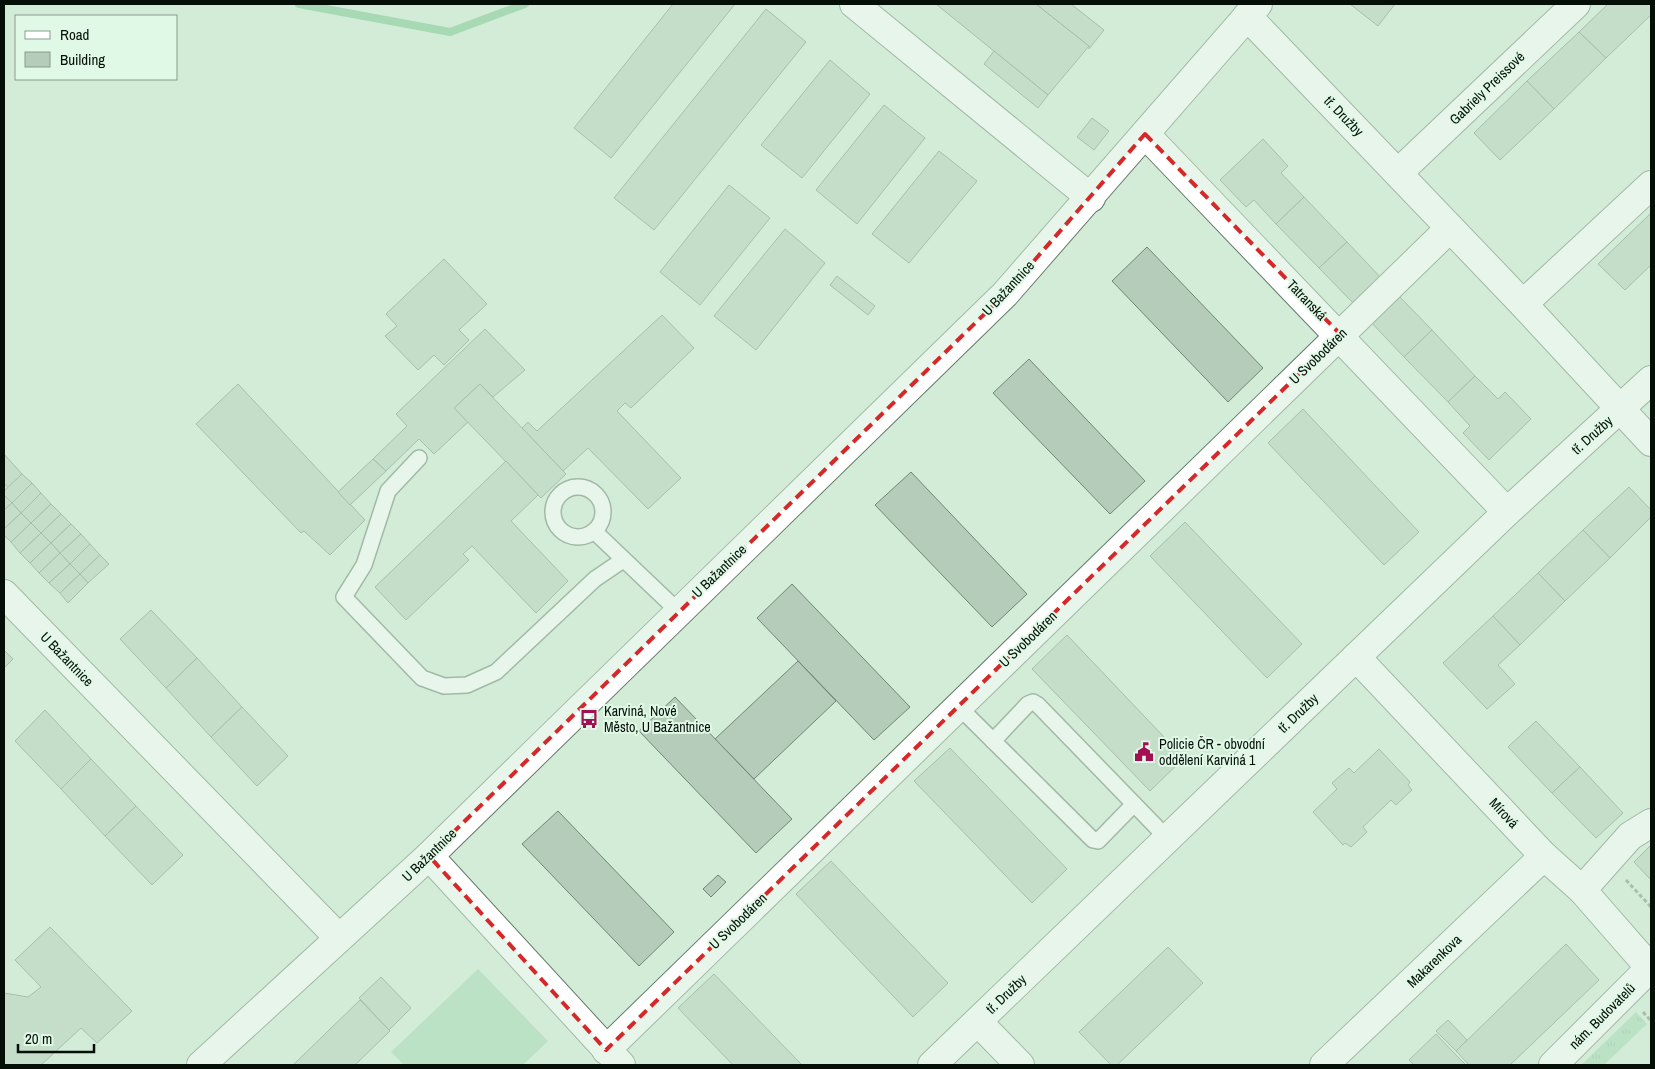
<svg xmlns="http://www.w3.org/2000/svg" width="1655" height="1069" font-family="'Archivo Narrow',sans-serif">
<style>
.grass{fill:url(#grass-tufts)}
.garden{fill:#9ed5ab}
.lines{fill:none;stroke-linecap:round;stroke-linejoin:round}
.stream{stroke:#74c289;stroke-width:8}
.building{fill:#b4ccb9;stroke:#708675}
.service-casing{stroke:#657b69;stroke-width:18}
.minor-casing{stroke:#657b69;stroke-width:30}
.tertiary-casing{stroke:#657b69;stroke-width:30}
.path{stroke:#758679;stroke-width:3;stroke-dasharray:4 2.5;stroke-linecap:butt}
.service{stroke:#fff;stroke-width:15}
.minor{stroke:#fff;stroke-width:28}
.tertiary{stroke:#fff;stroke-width:28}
.marked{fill:none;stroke:#d62828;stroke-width:4;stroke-dasharray:10 6;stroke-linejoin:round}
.labels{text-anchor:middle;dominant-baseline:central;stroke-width:4;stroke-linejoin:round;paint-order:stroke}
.street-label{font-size:14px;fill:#060e08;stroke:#e0f9e6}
.poi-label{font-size:14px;fill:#060e08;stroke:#e0f9e6;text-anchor:start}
</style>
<defs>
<pattern id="grass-tufts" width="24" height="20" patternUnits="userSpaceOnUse" patternTransform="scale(1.25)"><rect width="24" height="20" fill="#9ed5ab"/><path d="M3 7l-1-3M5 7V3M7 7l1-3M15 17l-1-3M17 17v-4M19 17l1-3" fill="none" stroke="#87b692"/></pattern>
</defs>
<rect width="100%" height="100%" fill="#d3ecd8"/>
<!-- grass -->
<polygon class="grass" points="1636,1012 1647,1024 1604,1065 1581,1065"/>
<!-- garden -->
<polygon class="garden" points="478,969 548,1041 523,1065 404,1065 391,1052"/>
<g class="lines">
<!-- stream -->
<polyline class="stream" points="299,4 450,32 525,4"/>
</g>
<!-- building -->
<g class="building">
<polygon points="673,4 735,4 611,158 574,128"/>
<polygon points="936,4 1036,4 1089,46 1048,95"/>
<polygon points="1036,4 1071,4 1104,30 1089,49 1089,46"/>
<polygon points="1350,4 1395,4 1378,26"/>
<polygon points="1608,4 1651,4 1651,15 1606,58 1579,32"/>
<polygon points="766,9 806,42 654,230 614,198"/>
<polygon points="1579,32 1606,58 1554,109 1527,81"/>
<polygon points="994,51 1048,95 1038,108 984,64"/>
<polygon points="830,60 870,94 802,178 761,145"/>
<polygon points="1527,81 1554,109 1500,160 1474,133"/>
<polygon points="884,105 925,138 857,224 816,190"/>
<polygon points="1092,118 1109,131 1094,150 1077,137"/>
<polygon points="1263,139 1288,166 1281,173 1304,197 1276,224 1254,200 1246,207 1220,180"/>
<polygon points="939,151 977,181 909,263 872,234"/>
<polygon points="729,185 770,218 700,305 660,272"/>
<polygon points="1304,197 1347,242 1319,268 1276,224"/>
<polygon points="1651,213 1651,265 1625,290 1598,264"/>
<polygon points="785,229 825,263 756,350 714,316"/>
<polygon points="1347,242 1383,280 1356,306 1319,268"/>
<polygon points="1147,247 1263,368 1228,402 1112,281"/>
<polygon points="444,259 487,304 459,330 469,340 444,365 434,355 418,370 385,336 397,326 386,314"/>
<polygon points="837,276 875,306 868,315 830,285"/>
<polygon points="1395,292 1432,330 1404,357 1368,319"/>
<polygon points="662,315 694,348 631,408 625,403 617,411 681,478 648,509 588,448 563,471 522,428 528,422 537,431"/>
<polygon points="485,329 525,370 493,397 480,384 454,408 468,422 434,454 419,439 386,471 373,459 407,426 396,414"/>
<polygon points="1432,330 1475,376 1448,402 1404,357"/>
<polygon points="1029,359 1145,481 1110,514 993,393"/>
<polygon points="1475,376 1498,399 1505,392 1531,419 1489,460 1463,433 1470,426 1448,402"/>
<polygon points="238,384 365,520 330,555 304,531 301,533 196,424"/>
<polygon points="480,384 566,474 541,498 454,408"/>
<polygon points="1303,409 1419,532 1384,565 1268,443"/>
<polygon points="4,454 22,474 8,488 4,483"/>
<polygon points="373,459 386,471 350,505 338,492"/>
<polygon points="506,461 538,495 511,521 568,581 536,613 472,546 463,554 469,560 406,620 375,587"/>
<polygon points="911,472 1027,594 992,627 875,505"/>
<polygon points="22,474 32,483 12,503 4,495 4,491"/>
<polygon points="32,483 41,493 21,513 12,503"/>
<polygon points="1629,487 1651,510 1651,517 1610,558 1583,530"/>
<polygon points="41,493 51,504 31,523 21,513"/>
<polygon points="4,495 12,503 4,510"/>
<polygon points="12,503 21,513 4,529 4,510"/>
<polygon points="51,504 61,514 41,533 31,523"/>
<polygon points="21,513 31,523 11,542 4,535 4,529"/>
<polygon points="61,514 71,524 51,543 41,533"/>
<polygon points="1185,522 1302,644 1267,678 1150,556"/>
<polygon points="31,523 41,533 20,553 11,542"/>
<polygon points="71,524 81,534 60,553 51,543"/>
<polygon points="1583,530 1610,558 1565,601 1538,573"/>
<polygon points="41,533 51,543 30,563 20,553"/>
<polygon points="81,534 90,544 70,564 60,553"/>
<polygon points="51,543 60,553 39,573 30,563"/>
<polygon points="90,544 100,555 80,574 70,564"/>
<polygon points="60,553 70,564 49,583 39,573"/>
<polygon points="100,555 109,564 88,583 80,574"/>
<polygon points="70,564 80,574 60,593 49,583"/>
<polygon points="1538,573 1565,601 1520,645 1493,616"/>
<polygon points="80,574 88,583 68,603 60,593"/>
<polygon points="792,584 910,707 874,740 757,618"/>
<polygon points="151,610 197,658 166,688 120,639"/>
<polygon points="1493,616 1520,645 1498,665 1515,684 1487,709 1443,663"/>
<polygon points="1067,635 1184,758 1150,791 1032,669"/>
<polygon points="4,650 13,659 4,668"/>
<polygon points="197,658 242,707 211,737 166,688"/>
<polygon points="798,661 836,701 754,779 715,739"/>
<polygon points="675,697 792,819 756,853 639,731"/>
<polygon points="242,707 288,756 257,786 211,737"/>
<polygon points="45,710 91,759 61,789 15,741"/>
<polygon points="1536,721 1580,767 1552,793 1508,747"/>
<polygon points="950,748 1067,869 1032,903 914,781"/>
<polygon points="1379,749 1410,782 1408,785 1412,790 1396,805 1391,800 1363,827 1367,832 1351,847 1345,843 1343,845 1313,812 1337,789 1332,783 1349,768 1354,773"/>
<polygon points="91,759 136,806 105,836 61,789"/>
<polygon points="1580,767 1623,813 1596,838 1552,793"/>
<polygon points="136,806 183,855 152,885 105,836"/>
<polygon points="558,811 674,932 639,966 522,844"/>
<polygon points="1651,845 1651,880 1634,862"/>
<polygon points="831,861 948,983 913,1017 796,894"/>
<polygon points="718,875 726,882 711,897 703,889"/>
<polygon points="50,927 132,1011 97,1043 81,1028 41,1065 4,1065 4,993 28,997 41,987 15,960"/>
<polygon points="1566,944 1599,980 1510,1065 1469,1065 1456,1051"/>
<polygon points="1168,947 1203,983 1117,1065 1111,1065 1079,1032"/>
<polygon points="714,974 802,1065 733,1065 678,1008"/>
<polygon points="381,977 411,1008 389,1030 359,998"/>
<polygon points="360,1000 390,1031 355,1065 293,1065"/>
<polygon points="1448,1020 1467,1040 1456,1051 1436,1031"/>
<polygon points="1436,1034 1455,1054 1466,1065 1414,1065 1409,1060"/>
</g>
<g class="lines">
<!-- service casing -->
<g class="service-casing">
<g id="service">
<polyline points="419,458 388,491 364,565 344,597 422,678 444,686 467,685 496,672 595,579 623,560"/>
<circle cx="578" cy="512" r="25"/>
<polyline points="594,531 678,611"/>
<polyline points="958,706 1093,840 1098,841 1134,804"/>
<polyline points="993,741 1028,704 1033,702 1038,705 1168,839"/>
</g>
</g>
<!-- minor casing -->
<g class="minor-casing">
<g id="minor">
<polyline points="854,4 1091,198"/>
<polyline points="1247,16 1523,304 1651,442"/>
<polyline points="1145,134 1507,512"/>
<polyline points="1398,173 1576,4"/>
<polyline points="1523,304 1651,185"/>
<polyline points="4,594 339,938"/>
<polyline points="1356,657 1544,856 1582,890 1651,969"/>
<polyline points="429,856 621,1065"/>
<polyline points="1582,890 1630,836 1651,823"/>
<polyline points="978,1022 1020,1065"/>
<polyline points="606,1050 1450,228"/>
<polyline points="932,1065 1507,512 1651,380"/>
<polyline points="1324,1065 1544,856"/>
<polyline points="1553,1065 1651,967"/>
</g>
</g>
<!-- tertiary casing -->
<g class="tertiary-casing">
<polyline id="tertiary" points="201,1065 429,856 1005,294 1258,4"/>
</g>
<!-- path -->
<g class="path">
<polyline points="1626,880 1651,907"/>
<polyline points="1643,1012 1651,1021"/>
</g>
<!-- service -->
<use href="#service" class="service"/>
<!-- minor -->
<use href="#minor" class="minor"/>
<!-- tertiary -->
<use href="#tertiary" class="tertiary"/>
</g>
<!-- marked area -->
<path d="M0 0H1655V1069H0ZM 1145,134 L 1340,334 L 606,1050 L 429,856 L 1005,294 Z" fill="#d3ecd8" fill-opacity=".55" fill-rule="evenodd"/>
<path class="marked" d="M 1145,134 L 1340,334 L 606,1050 L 429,856 L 1005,294 Z"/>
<!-- icons -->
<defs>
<g id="bus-bare" transform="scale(1.5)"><path d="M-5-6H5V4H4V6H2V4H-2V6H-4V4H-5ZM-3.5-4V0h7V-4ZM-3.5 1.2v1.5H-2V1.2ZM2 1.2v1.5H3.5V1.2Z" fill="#a20f52" stroke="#e0f9e6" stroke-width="2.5" paint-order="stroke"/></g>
<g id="civic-bare" transform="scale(1.5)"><path d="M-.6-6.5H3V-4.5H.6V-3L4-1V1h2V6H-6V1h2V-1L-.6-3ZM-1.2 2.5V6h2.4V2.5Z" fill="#a20f52" stroke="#e0f9e6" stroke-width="2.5" paint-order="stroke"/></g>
</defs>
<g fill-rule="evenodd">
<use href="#bus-bare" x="589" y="719"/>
<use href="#civic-bare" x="1144" y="752"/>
</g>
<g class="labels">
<!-- street labels -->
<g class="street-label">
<text transform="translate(1487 88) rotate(-44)">Gabriely Preissové</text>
<text transform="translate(1344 116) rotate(46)">tř. Družby</text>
<text transform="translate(1008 288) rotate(-47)">U Bažantnice</text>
<text transform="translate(1307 300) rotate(46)">Tatranská</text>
<text transform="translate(1318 356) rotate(-44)">U Svobodáren</text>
<text transform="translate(1592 435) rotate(-42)">tř. Družby</text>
<text transform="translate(719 571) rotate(-44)">U Bažantnice</text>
<text transform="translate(1028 639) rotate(-44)">U Svobodáren</text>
<text transform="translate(67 659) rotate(46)">U Bažantnice</text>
<text transform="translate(1298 713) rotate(-44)">tř. Družby</text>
<text transform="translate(1504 813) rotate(47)">Mírová</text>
<text transform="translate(429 855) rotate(-44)">U Bažantnice</text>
<text transform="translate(738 921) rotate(-44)">U Svobodáren</text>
<text transform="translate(1434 961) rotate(-44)">Makarenkova</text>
<text transform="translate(1006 994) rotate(-44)">tř. Družby</text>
<text transform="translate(1602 1016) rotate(-45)">nám. Budovatelů</text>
</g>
<!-- poi labels -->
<g class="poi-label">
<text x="604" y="711">Karviná, Nové<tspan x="604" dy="16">Město, U Bažantnice</tspan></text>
<text x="1159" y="744">Policie ČR - obvodní<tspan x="1159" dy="16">oddělení Karviná 1</tspan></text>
</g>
</g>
<!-- border -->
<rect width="1655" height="1069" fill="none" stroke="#060e08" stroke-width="10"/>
<!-- legend -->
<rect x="15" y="15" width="162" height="65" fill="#e0f9e6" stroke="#899b8d"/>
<rect x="25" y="31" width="25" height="8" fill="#ffffff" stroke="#899b8d"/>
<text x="60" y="40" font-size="15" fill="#060e08">Road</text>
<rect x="25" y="52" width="25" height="15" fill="#b4ccb9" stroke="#899b8d"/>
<text x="60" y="65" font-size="15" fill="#060e08">Building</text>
<!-- scale -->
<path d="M18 1044v8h76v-8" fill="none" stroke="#060e08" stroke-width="2.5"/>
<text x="25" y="1044" font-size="15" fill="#060e08" stroke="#e0f9e6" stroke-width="4" paint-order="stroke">20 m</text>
</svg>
